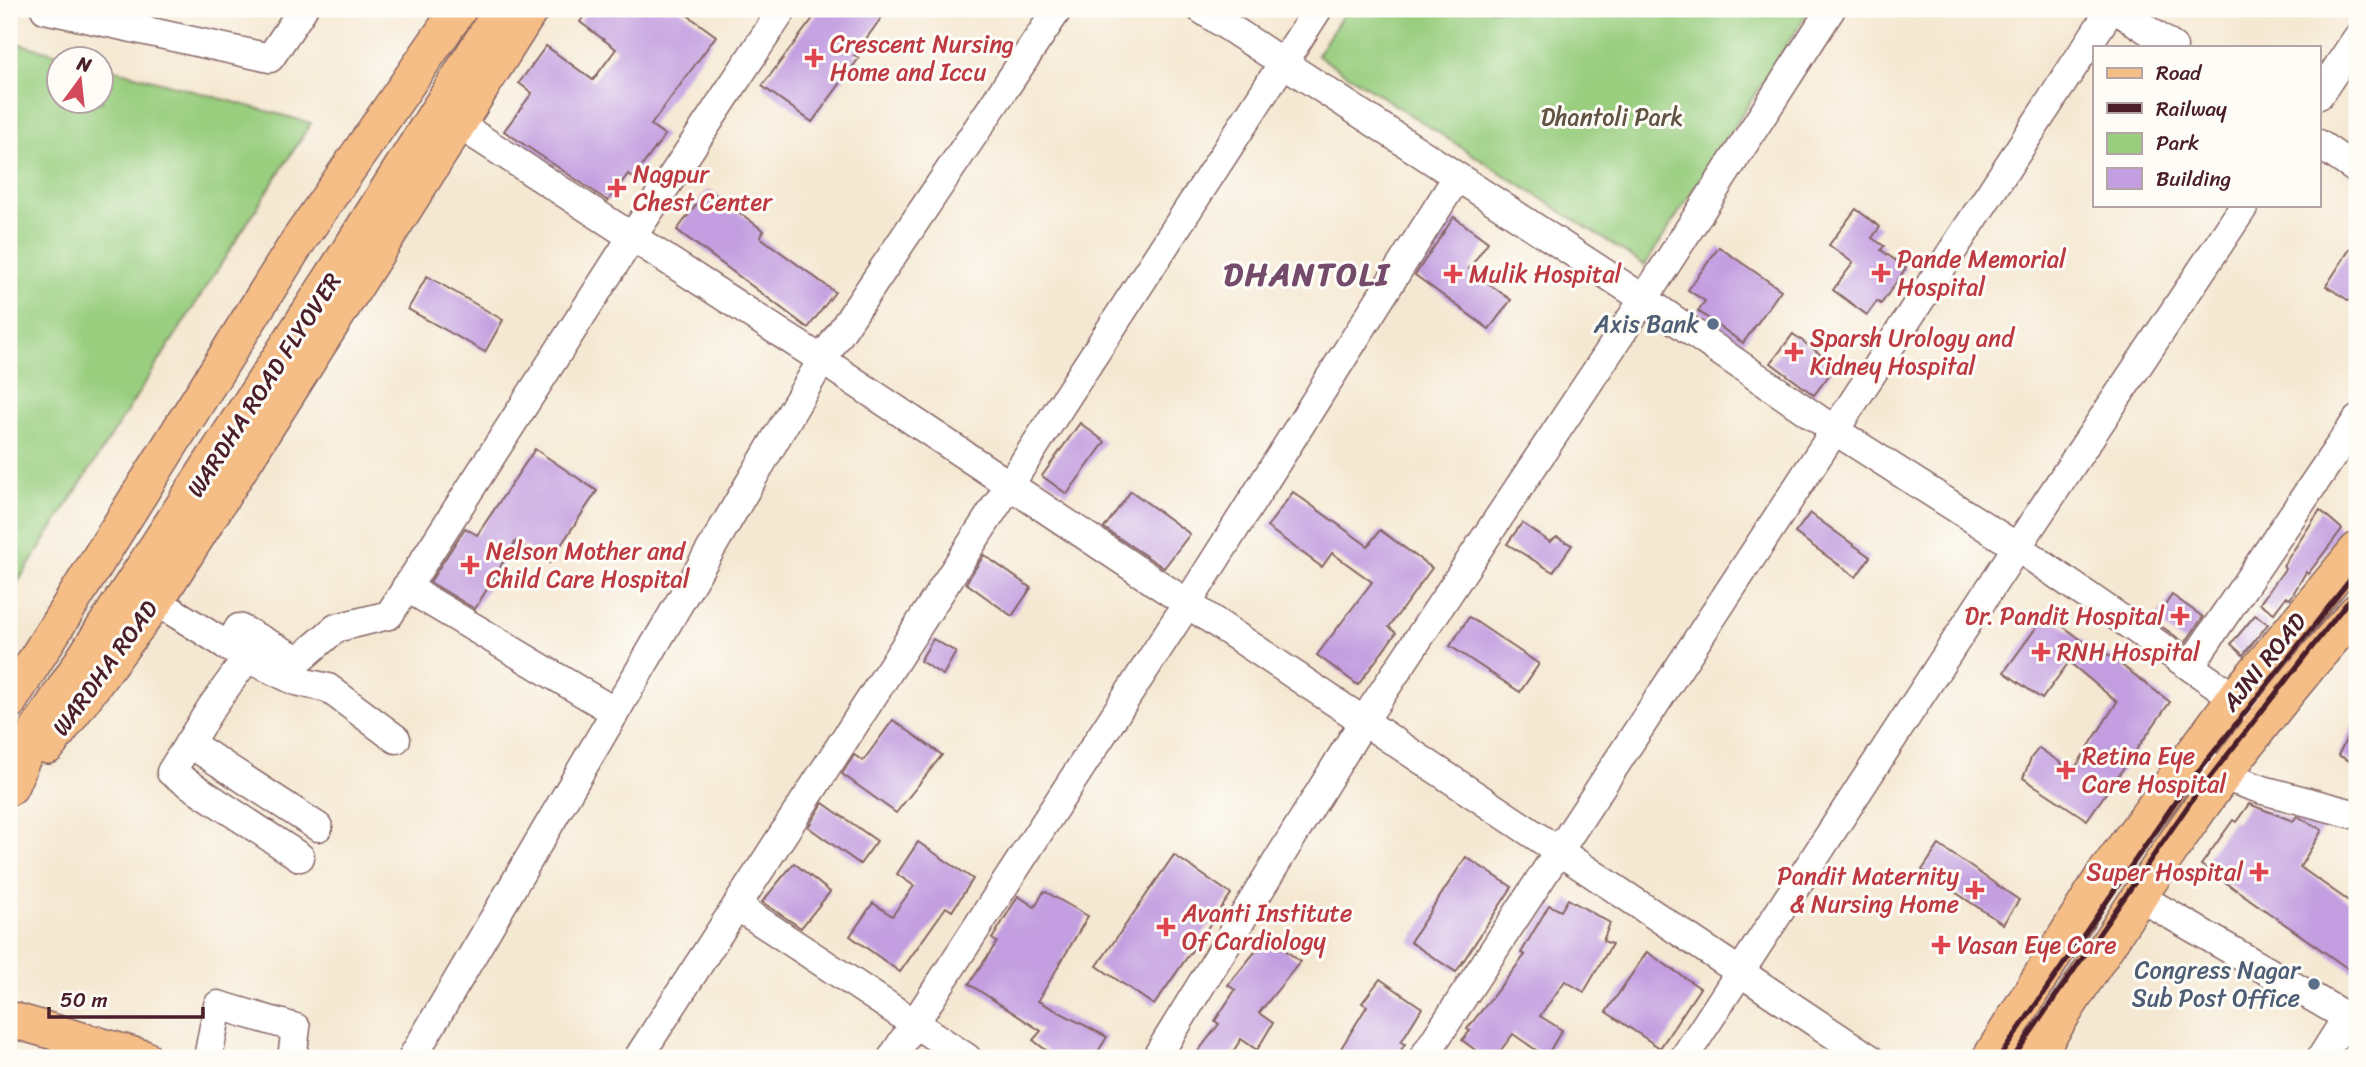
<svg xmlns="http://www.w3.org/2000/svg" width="2366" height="1067" font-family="Sriracha,sans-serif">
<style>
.green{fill:#99ce7f;stroke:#727655;stroke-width:2}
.building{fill:#c39ee0}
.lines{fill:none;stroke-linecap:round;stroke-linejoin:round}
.minor-casing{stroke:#866565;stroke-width:31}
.major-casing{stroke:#866565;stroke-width:38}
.highway-casing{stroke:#866565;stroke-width:41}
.minor{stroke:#fff;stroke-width:28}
.major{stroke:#f6be87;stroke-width:35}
.highway{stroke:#f6be87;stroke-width:38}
.rail{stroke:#4a1f2b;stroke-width:5}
.health-dot{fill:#e0444e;stroke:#fdfcf7;stroke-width:2.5}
.service-dot{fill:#5c6f8a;stroke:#fdfcf7;stroke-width:2.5}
.labels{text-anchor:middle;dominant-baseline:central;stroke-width:6;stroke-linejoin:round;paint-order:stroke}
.health-label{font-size:24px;fill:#be3a42;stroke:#fdfcf7;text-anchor:start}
.park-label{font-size:24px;fill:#625444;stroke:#fdfcf7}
.service-label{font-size:24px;fill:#4e5e75;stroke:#fdfcf7;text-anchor:end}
.street-label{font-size:24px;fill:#4a1f2b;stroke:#fdfcf7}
.district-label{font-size:32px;font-weight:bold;letter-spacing:2px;fill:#744b6a;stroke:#fdfcf7}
</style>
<rect width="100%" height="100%" fill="#fdfcf7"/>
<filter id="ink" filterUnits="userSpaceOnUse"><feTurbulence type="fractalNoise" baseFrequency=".0143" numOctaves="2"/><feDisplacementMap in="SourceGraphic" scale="14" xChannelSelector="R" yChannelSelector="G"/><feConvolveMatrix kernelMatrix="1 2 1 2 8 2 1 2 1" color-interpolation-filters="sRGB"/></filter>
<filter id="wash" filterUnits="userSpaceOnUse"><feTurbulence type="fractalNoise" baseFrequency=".00686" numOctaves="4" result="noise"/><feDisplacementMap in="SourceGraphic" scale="28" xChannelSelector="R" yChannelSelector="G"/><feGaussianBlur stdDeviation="1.57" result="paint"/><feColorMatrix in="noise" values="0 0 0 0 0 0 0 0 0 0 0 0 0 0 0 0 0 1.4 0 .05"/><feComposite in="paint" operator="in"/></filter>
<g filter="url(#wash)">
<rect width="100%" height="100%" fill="#f5e8d2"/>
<!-- green -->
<g class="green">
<polygon points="1347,9 1810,9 1645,265 1317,55"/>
<polygon points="9,41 76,59 60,60 60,102 102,102 102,66 311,123 9,596"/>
</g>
<g id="blocks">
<!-- building -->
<g class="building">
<polygon points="589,9 679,9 716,36 651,125 665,135 633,178 628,174 608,201 504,131 532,93 519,83 546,46 593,80 616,49 580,22"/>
<polygon points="820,9 888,9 854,55 859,58 812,122 762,86"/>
<polygon points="708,189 764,231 760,237 835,292 808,328 677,230"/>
<polygon points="1856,209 1880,227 1872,238 1884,246 1881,250 1906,268 1881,304 1877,301 1867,315 1833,290 1853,263 1829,245"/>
<polygon points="1454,217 1488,242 1469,269 1511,300 1489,329 1415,275"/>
<polygon points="2357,238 2357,306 2326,286"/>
<polygon points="1719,247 1781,290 1743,343 1698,311 1705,301 1688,290"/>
<polygon points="427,276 503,320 485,352 408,309"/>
<polygon points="1793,334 1836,366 1814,395 1771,363"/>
<polygon points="1080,423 1105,442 1067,494 1042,476"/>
<polygon points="535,449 597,491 549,563 516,541 475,609 430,582 465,528 477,535"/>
<polygon points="1131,491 1190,534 1164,568 1104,528"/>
<polygon points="1293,492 1368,546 1380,530 1432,568 1389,627 1396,633 1358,685 1317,655 1372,582 1332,553 1322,567 1267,527"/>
<polygon points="2320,510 2342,529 2308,574 2306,572 2290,599 2286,597 2274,613 2260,603 2285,569 2283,566"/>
<polygon points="1810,513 1870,557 1856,577 1795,533"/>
<polygon points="1522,523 1550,542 1557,537 1572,545 1553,572 1507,544"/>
<polygon points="984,555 1031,588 1012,616 966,583"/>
<polygon points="2172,595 2203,617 2185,643 2154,621"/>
<polygon points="2046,614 2105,657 2107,654 2170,702 2087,820 2023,778 2031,758 2039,748 2073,771 2117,702 2069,662 2042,699 2004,672"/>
<polygon points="2255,615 2268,624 2243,655 2231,644"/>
<polygon points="1469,617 1539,664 1520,692 1450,646"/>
<polygon points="933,639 956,652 943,675 920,661"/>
<polygon points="2357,719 2357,765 2338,755"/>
<polygon points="893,720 942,755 896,813 842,774 854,755 863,761"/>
<polygon points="823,803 877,841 860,864 808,827"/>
<polygon points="2249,804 2293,821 2297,816 2322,830 2300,867 2357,907 2357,975 2201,865 2233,820 2236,822"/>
<polygon points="918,842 973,879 952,911 946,907 900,972 850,936 873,903 892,916 914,886 897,874"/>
<polygon points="1939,845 2019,900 2003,924 1922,870"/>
<polygon points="1174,855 1231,894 1154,1005 1097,966"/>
<polygon points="1466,857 1512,887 1456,972 1410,942"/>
<polygon points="794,863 830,892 801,928 762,902"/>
<polygon points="1044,891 1088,916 1038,1001 1107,1037 1094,1058 1056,1058 1033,1040 1041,1031 969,984 997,942 992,939 1018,896 1035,907"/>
<polygon points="1568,899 1610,923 1603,941 1612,944 1584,992 1565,981 1540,1016 1562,1030 1546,1057 1513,1034 1495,1058 1486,1058 1462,1040 1470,1031 1467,1029 1525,955 1521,953 1549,905 1561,911"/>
<polygon points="1268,936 1300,962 1259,1013 1273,1023 1257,1050 1241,1039 1229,1058 1193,1058 1219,1024 1215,1021 1235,990 1228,985"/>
<polygon points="1647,952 1700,988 1660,1048 1606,1012"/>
<polygon points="1380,979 1422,1008 1401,1042 1405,1044 1396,1058 1335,1058 1367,1006 1362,1003"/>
</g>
</g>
</g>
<g filter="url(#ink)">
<use href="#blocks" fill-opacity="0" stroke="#866565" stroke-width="2"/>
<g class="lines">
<!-- minor casing -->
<g class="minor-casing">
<g id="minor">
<polyline points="45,9 270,58 303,9"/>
<polyline points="1201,9 1644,299 1834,430 2017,547 2267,720"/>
<polyline points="2116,9 2173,47"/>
<polyline points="2319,95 2357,38"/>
<polyline points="458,124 822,360 1869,1058"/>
<polyline points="2319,144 2357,170"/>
<polyline points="406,587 615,712"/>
<polyline points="156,601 247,658 296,681 328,688 396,739"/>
<polyline points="228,647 239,628 299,660 336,628 389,615 632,237 783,9"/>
<polyline points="247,658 211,708 171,772 300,857"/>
<polyline points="2190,666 2357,420"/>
<polyline points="189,743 318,827"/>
<polyline points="2193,753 2223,776 2263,790 2357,815"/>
<polyline points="2138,896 2357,1023"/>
<polyline points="737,906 967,1058"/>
<polyline points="208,1058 218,1005 296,1028 292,1058"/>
<polyline points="412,1058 822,360 1058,9"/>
<polyline points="638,1058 1318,9"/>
<polyline points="892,1058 1187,604 1457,177"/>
<polyline points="1156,1058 1363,722 1644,299 1831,9"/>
<polyline points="1423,1058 2111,9"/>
<polyline points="1684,1058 2017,547 2245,205"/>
<polyline points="2321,1058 2347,1017"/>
</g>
</g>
<!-- major casing -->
<g class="major-casing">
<g id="major">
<polyline points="9,702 297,243 459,9"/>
<polyline points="48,746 156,601 531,9"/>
<polyline points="9,1019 144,1058"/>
<polyline points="1990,1058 2103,876 2235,697 2357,550"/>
<path d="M 2035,1058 C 2133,903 2233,747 2357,611"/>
</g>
</g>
<!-- highway casing -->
<g class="highway-casing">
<polyline id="highway" points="9,786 21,758 354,246 504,9"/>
</g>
<!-- minor -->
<use href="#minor" class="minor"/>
<!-- major -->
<use href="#major" class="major"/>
<!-- highway -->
<use href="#highway" class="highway"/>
<!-- rail -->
<g class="rail">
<polyline points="1999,1058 2182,792 2357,571"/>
<polyline points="2013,1058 2192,800 2357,590"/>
</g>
</g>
</g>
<!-- markers -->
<g class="health-dot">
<path d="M810.5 47.5h7v7h7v7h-7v7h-7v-7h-7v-7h7z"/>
<path d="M613.5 177.5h7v7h7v7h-7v7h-7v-7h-7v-7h7z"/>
<path d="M1877.5 262.5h7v7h7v7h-7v7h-7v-7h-7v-7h7z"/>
<path d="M1449.5 263.5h7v7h7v7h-7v7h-7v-7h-7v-7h7z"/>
<path d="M1790.5 341.5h7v7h7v7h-7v7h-7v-7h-7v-7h7z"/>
<path d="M466.5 554.5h7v7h7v7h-7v7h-7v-7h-7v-7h7z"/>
<path d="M2176.5 605.5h7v7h7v7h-7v7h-7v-7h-7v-7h7z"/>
<path d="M2037.5 641.5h7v7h7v7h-7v7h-7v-7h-7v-7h7z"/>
<path d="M2062.5 759.5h7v7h7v7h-7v7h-7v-7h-7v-7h7z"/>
<path d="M2255.5 861.5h7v7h7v7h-7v7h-7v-7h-7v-7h7z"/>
<path d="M1971.5 879.5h7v7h7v7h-7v7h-7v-7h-7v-7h7z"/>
<path d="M1162.5 916.5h7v7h7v7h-7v7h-7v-7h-7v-7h7z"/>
<path d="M1937.5 934.5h7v7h7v7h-7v7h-7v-7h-7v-7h7z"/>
</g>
<g class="service-dot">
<circle cx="1713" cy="324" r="7"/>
<circle cx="2314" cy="984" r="7"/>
</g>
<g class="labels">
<!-- health labels -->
<g class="health-label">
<text x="830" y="44">Crescent Nursing<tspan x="830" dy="28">Home and Iccu</tspan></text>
<text x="633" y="174">Nagpur<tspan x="633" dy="28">Chest Center</tspan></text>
<text x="1897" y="259">Pande Memorial<tspan x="1897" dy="28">Hospital</tspan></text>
<text x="1469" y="274">Mulik Hospital</text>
<text x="1810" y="338">Sparsh Urology and<tspan x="1810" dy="28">Kidney Hospital</tspan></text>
<text x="486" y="551">Nelson Mother and<tspan x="486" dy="28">Child Care Hospital</tspan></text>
<text x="2164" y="616" text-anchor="end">Dr. Pandit Hospital</text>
<text x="2057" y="652">RNH Hospital</text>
<text x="2082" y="756">Retina Eye<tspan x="2082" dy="28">Care Hospital</tspan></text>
<text x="2243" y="872" text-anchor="end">Super Hospital</text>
<text x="1959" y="876" text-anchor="end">Pandit Maternity<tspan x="1959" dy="28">&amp; Nursing Home</tspan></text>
<text x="1182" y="913">Avanti Institute<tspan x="1182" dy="28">Of Cardiology</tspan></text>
<text x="1957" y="945">Vasan Eye Care</text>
</g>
<!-- park labels -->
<g class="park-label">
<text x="1612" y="117">Dhantoli Park</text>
</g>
<!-- service labels -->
<g class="service-label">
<text x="1699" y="324">Axis Bank</text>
<text x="2300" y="970">Congress Nagar<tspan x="2300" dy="28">Sub Post Office</tspan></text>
</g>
<!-- street labels -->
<g class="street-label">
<text transform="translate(264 385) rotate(-57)">WARDHA ROAD FLYOVER</text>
<text transform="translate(2264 662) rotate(-51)">AJNI ROAD</text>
<text transform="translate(105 668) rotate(-54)">WARDHA ROAD</text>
</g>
<!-- district labels -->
<g class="district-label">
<text x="1307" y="274">DHANTOLI</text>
</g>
</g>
<!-- margin -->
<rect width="2366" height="1067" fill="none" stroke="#fdfcf7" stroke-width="35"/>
<!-- legend -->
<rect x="2093" y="46" width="228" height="161" fill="#fdfcf7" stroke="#b5a4a5" stroke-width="2"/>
<rect x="2107" y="68" width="35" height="10" fill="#f6be87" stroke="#b5a4a5" stroke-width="2"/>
<text x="2156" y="80" font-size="21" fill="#4a1f2b">Road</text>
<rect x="2107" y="103" width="35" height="10" fill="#4a1f2b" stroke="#b5a4a5" stroke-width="2"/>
<text x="2156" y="116" font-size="21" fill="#4a1f2b">Railway</text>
<rect x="2107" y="133" width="35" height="21" fill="#99ce7f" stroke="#b5a4a5" stroke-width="2"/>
<text x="2156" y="150" font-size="21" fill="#4a1f2b">Park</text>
<rect x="2107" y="168" width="35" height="21" fill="#c39ee0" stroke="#b5a4a5" stroke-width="2"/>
<text x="2156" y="186" font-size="21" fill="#4a1f2b">Building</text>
<!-- north arrow -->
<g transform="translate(80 80) rotate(15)"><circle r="33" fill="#fdfcf7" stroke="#b5a4a5" stroke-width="2"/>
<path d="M0-5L12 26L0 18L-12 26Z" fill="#d1495b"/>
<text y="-10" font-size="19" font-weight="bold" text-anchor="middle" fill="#4a1f2b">N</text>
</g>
<!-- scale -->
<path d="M49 1007v10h154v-10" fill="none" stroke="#4a1f2b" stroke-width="3.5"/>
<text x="60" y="1007" font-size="21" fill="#4a1f2b" stroke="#fdfcf7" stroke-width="5" paint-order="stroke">50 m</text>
</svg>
